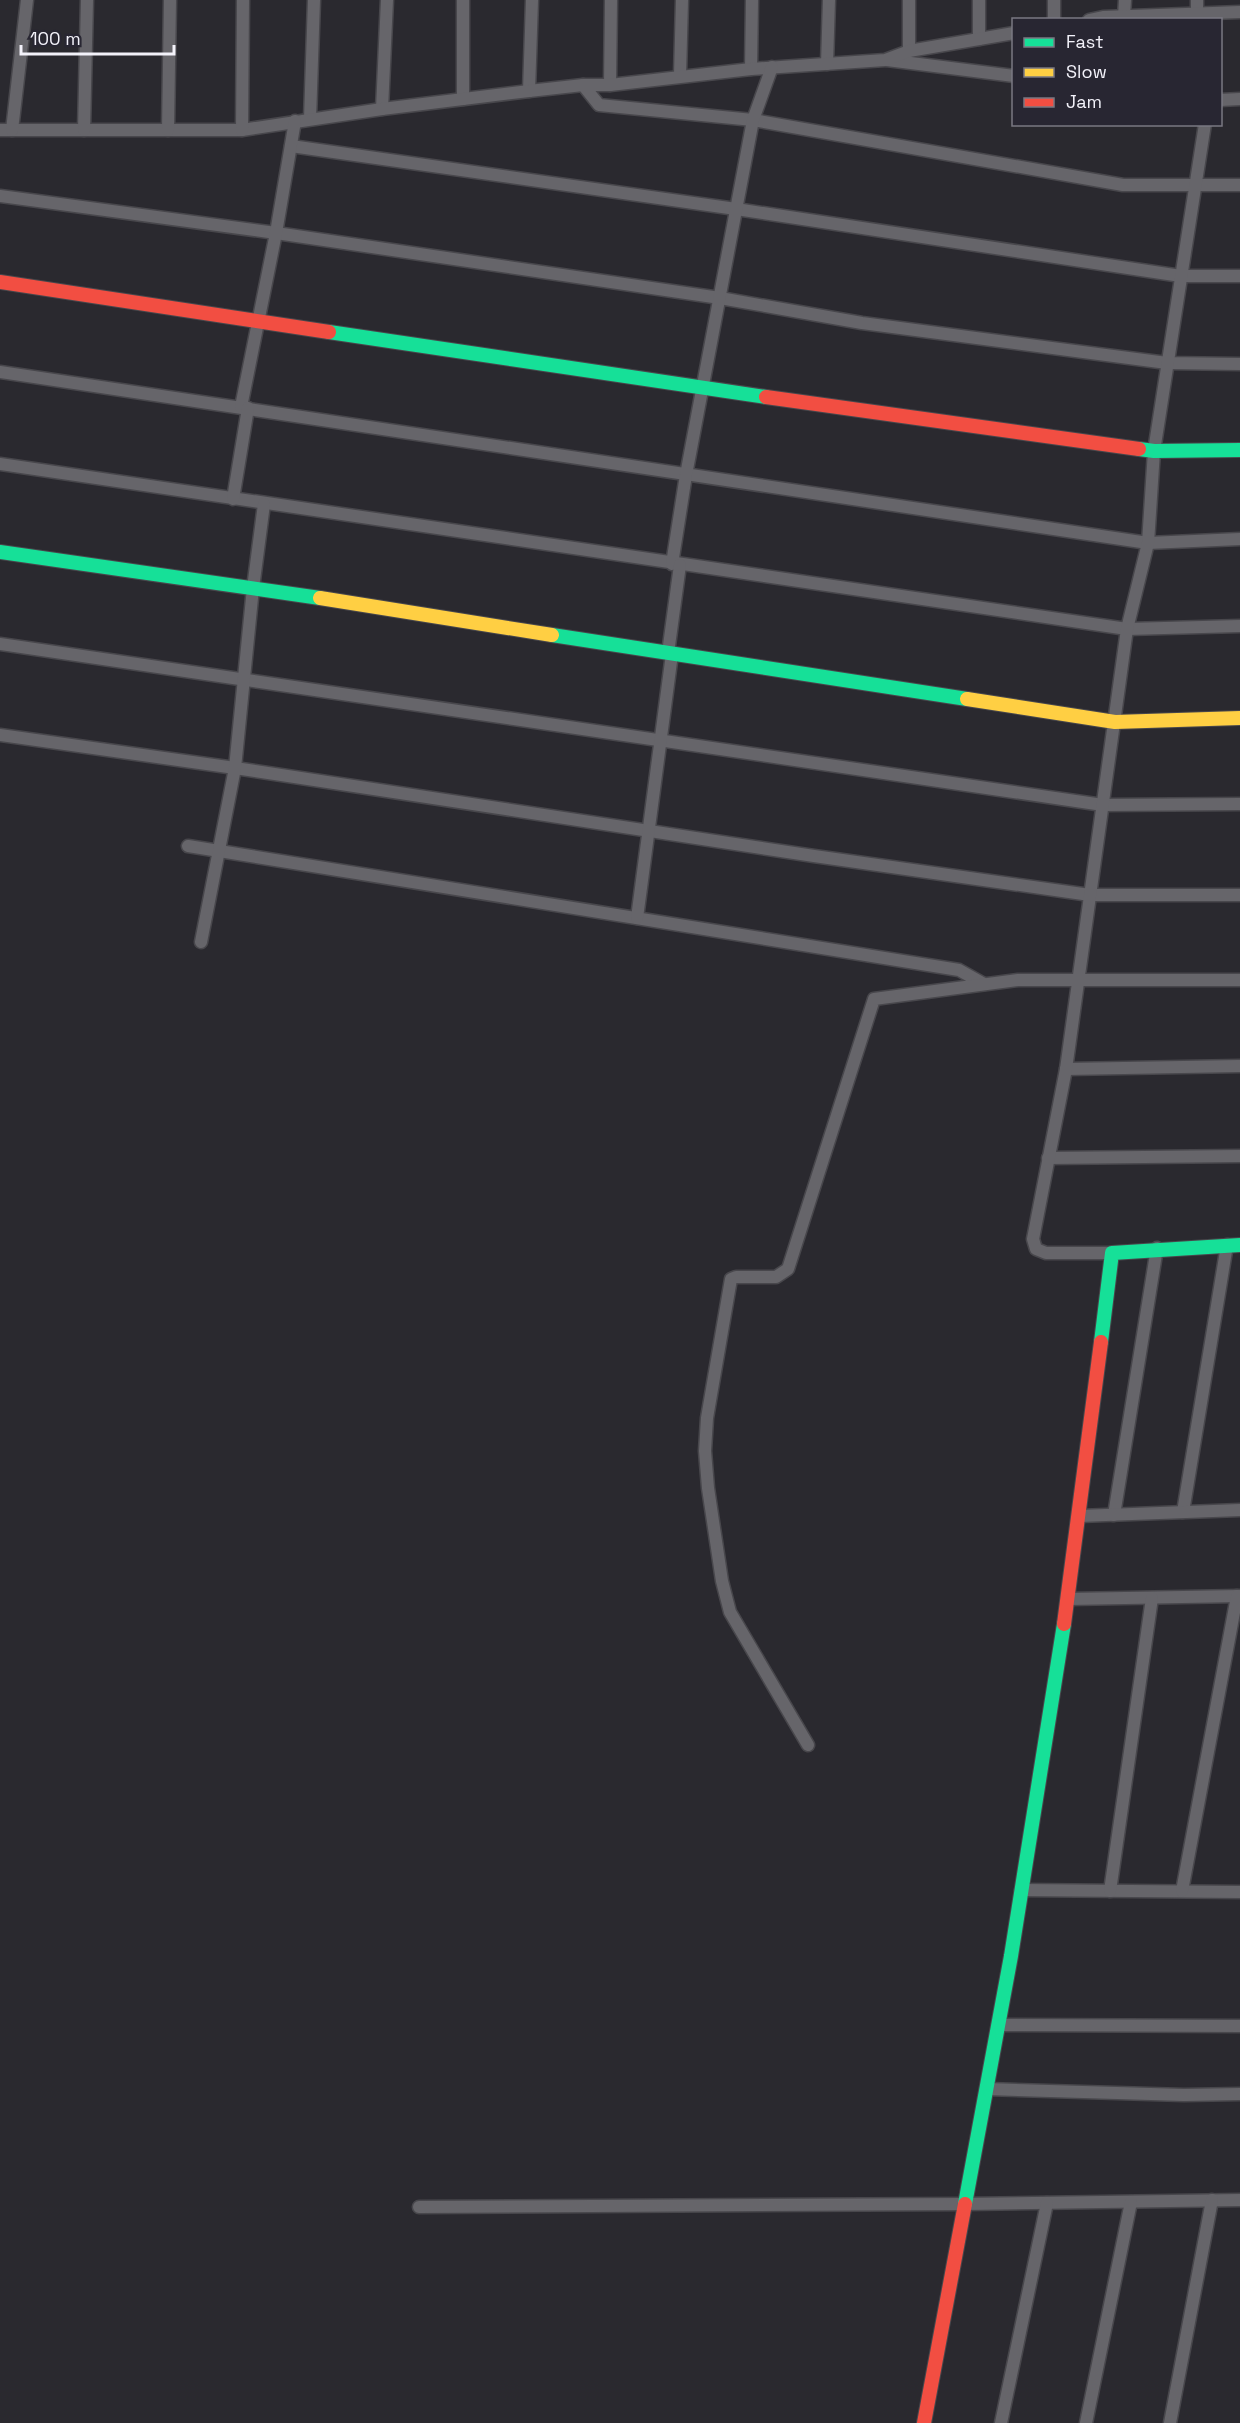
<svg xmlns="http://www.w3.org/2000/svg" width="1240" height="2423" font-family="'Space Grotesk',sans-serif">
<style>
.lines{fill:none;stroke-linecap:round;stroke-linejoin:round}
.street-casing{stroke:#48474c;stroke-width:15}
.fast-casing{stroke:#48474c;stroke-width:16}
.slow-casing{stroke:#48474c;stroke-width:16}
.jam-casing{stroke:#48474c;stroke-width:16}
.street{stroke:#66656a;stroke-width:12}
.fast{stroke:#16e098;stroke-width:14}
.slow{stroke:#ffcf43;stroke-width:14}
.jam{stroke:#f24e42;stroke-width:14}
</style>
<rect width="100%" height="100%" fill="#2a292f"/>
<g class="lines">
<!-- street casing -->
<g class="street-casing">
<g id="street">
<polyline points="463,0 463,99"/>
<polyline points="979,0 979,39"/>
<polyline points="1197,13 1197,0"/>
<polyline points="1124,16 1125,0"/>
<polyline points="1054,20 1054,0"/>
<polyline points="1089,20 1103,17 1240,12"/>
<polyline points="909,51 909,0"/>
<polyline points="887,60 1014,76"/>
<polyline points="827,64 829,0"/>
<polyline points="751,69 752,0"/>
<polyline points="680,75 682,0"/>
<polyline points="583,85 599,105 753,120 1123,185 1240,185"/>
<polyline points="610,85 611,0"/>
<polyline points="529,91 532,0"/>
<polyline points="1220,100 1240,99"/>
<polyline points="382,109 387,0"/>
<polyline points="310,119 314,0"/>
<polyline points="0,130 242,130 382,109 529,91 583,85 610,85 751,69 885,60 909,51 1014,33"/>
<polyline points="12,130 27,0"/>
<polyline points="84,130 87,0"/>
<polyline points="168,130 170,0"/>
<polyline points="242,130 243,0"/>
<polyline points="291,146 736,209 1181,276 1240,276"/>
<polyline points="0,196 276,233 720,298 862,323 1167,363 1240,364"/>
<polyline points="0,372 1148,543 1240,539"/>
<polyline points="241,407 276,233 295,121"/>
<polyline points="0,464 1127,629 1240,626"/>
<polyline points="233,499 248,408"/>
<polyline points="672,564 686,475 753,120 772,67"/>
<polyline points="0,644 1103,805 1240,804"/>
<polyline points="668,653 680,565"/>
<polyline points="0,735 235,768 814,856 1090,895 1240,895"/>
<polyline points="188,846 959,970 984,984"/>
<polyline points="637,918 672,654"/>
<polyline points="201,942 235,768 253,588 264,504"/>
<polyline points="1066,1069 1240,1066"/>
<polyline points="1048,1158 1240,1156"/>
<polyline points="1112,1253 1046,1253 1036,1249 1033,1239 1066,1069 1127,629 1148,543 1154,451 1205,124"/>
<polyline points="1183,1512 1227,1245"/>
<polyline points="1114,1515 1157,1248"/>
<polyline points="1079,1516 1240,1510"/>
<polyline points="1068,1599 1240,1596"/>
<polyline points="808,1745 730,1612 722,1581 708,1488 705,1451 707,1418 731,1279 736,1277 776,1277 788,1269 874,999 1018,980 1240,980"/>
<polyline points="1021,1890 1240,1892"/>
<polyline points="1110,1891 1152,1598"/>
<polyline points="1182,1891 1237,1596"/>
<polyline points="998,2025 1240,2026"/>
<polyline points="987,2089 1184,2095 1240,2094"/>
<polyline points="419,2207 965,2204 1240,2200"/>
<polyline points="1001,2423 1047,2203"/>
<polyline points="1086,2423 1131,2202"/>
<polyline points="1170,2423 1212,2200"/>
</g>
</g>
<!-- fast casing -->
<g class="fast-casing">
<g id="fast">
<polyline points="329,332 766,397"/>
<polyline points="1139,449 1154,451 1240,450"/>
<polyline points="0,552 320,598"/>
<polyline points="552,635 967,699"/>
<polyline points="1101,1342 1112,1253 1240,1245"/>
<polyline points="965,2204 1011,1956 1064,1624"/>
</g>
</g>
<!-- slow casing -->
<g class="slow-casing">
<g id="slow">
<polyline points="320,598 552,635"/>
<polyline points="967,699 1115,722 1240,718"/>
</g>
</g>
<!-- jam casing -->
<g class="jam-casing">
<g id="jam">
<polyline points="0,282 329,332"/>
<polyline points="766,397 1139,449"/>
<polyline points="1064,1624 1101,1342"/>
<polyline points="924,2423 965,2204"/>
</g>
</g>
<!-- street -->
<use href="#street" class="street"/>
<!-- fast -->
<use href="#fast" class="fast"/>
<!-- slow -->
<use href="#slow" class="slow"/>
<!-- jam -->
<use href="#jam" class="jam"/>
</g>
<!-- legend -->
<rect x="1012" y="18" width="210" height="108" fill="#282632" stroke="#797882" stroke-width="1.5"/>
<rect x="1024" y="38" width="30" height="9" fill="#16e098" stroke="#797882" stroke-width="1.5"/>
<text x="1066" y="48" font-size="18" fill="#f3f2fa">Fast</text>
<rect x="1024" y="68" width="30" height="9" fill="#ffcf43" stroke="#797882" stroke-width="1.5"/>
<text x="1066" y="78" font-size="18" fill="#f3f2fa">Slow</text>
<rect x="1024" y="98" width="30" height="9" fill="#f24e42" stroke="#797882" stroke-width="1.5"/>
<text x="1066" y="108" font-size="18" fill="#f3f2fa">Jam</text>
<!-- scale -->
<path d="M21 45v9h153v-9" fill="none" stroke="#f3f2fa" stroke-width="3"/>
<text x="30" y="45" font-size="18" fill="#f3f2fa" stroke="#282632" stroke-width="4.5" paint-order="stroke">100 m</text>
</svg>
